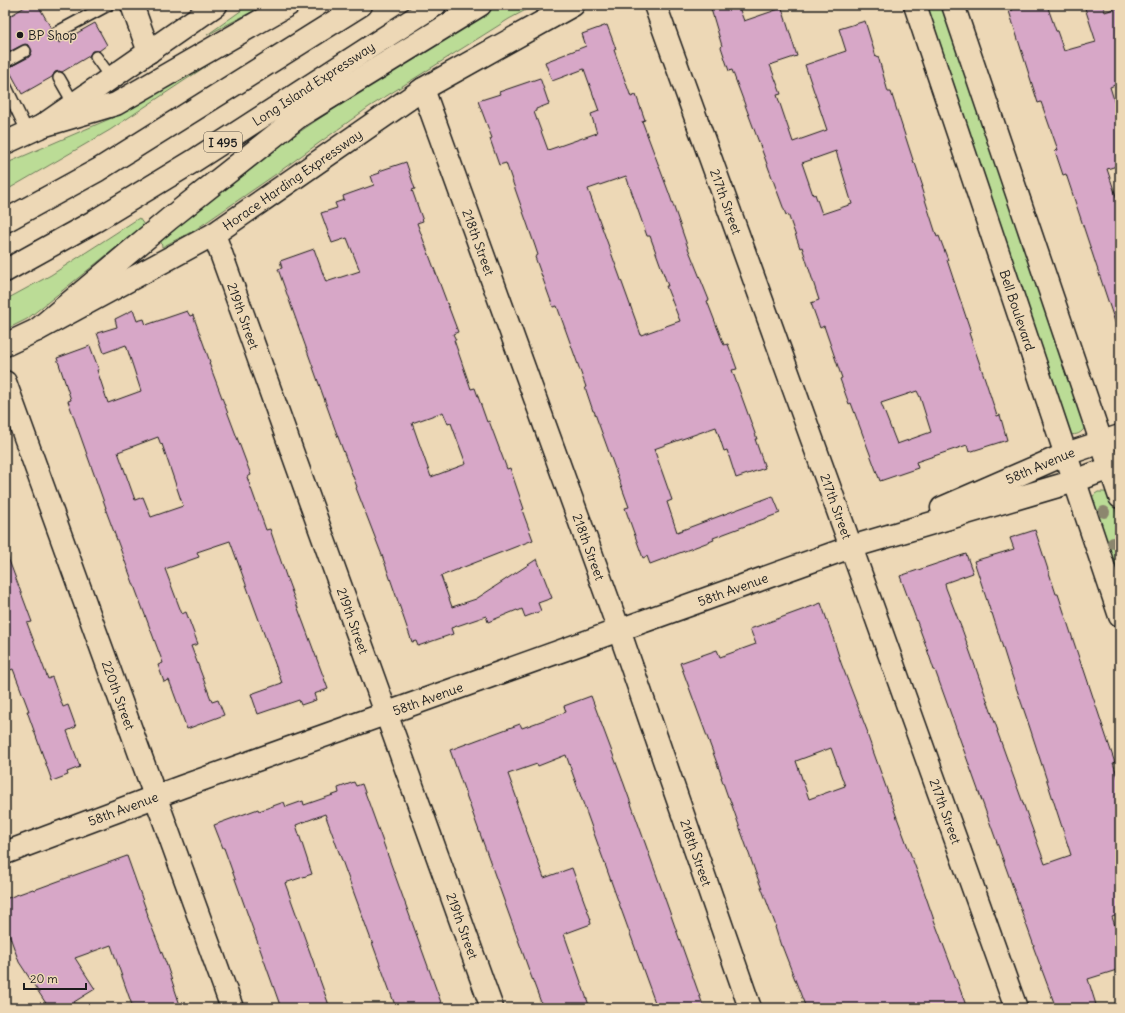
<svg xmlns="http://www.w3.org/2000/svg" width="1125" height="1013" font-family="Delius,sans-serif">
<style>
.green{fill:#bbdc96;stroke:#6c7c59}
.building{fill:#d7a7c7;stroke:#1c1c1c;fill-rule:evenodd}
.lines{fill:none;stroke-linecap:round;stroke-linejoin:round}
.service-casing{stroke:#1c1c1c;stroke-width:14}
.minor-casing{stroke:#1c1c1c;stroke-width:25}
.tertiary-casing{stroke:#1c1c1c;stroke-width:25}
.secondary-casing{stroke:#1c1c1c;stroke-width:25}
.motorway-casing{stroke:#1c1c1c;stroke-width:25}
.service{stroke:#edd8b6;stroke-width:11}
.minor{stroke:#edd8b6;stroke-width:22}
.tertiary{stroke:#edd8b6;stroke-width:22}
.secondary{stroke:#edd8b6;stroke-width:22}
.motorway{stroke:#edd8b6;stroke-width:22}
.tree{fill:#8c866e}
.poi-dot{fill:#1c1c1c;stroke:#edd8b6;stroke-width:1.5}
.labels{text-anchor:middle;dominant-baseline:central;stroke-width:3;stroke-linejoin:round;paint-order:stroke}
.shield{fill:#edd8b6;stroke:#5b544a;stroke-width:1}
.shield-label{font-size:12px;font-weight:bold;fill:#1c1c1c}
.poi-label{font-size:13px;fill:#1c1c1c;stroke:#edd8b6;text-anchor:start}
.street-label{font-size:13px;fill:#1c1c1c;stroke:#edd8b6}
</style>
<rect width="100%" height="100%" fill="#edd8b6"/>
<filter id="ink" filterUnits="userSpaceOnUse"><feTurbulence type="fractalNoise" baseFrequency=".025" numOctaves="2"/><feDisplacementMap in="SourceGraphic" scale="8" xChannelSelector="R" yChannelSelector="G"/><feConvolveMatrix kernelMatrix="1 2 1 2 8 2 1 2 1" color-interpolation-filters="sRGB"/></filter>
<g filter="url(#ink)">
<!-- green -->
<g class="green">
<polygon points="249,5 265,5 207,35"/>
<polygon points="494,5 535,5 509,19 369,107 276,174 195,230 162,247 160,237 260,159 314,122 469,19"/>
<path d="M 922,5 L 945,5 L 1085,427 C 1082,433 1076,436 1070,434 Z"/>
<polygon points="247,39 110,130 5,191 5,164 114,117"/>
<polygon points="139,218 144,225 27,319 5,330 5,300 51,275"/>
<polygon points="1098,492 1105,492 1111,497 1120,523 1120,596 1090,500 1095,494"/>
</g>
<!-- building -->
<g class="building">
<polygon points="28,5 38,5 51,28 48,31 47,34 48,38 51,40 54,41 58,40 59,43 95,23 107,45 99,51 92,51 89,56 62,72 59,71 55,72 52,77 22,94 8,68 29,57 31,54 32,51 29,45 25,44 5,54 5,19"/>
<path d="M 722,5 L 738,5 L 744,21 L 782,8 L 797,56 L 770,65 L 781,94 L 777,95 L 793,142 L 827,130 L 805,65 L 846,51 L 839,29 L 865,21 L 876,57 L 878,56 L 888,92 L 891,92 L 914,163 L 915,163 L 923,187 L 921,187 L 937,237 L 939,236 L 948,260 L 947,260 L 971,332 L 969,333 L 985,379 L 997,416 L 1000,415 L 1007,440 L 969,452 L 967,445 L 916,462 L 918,468 L 880,481 L 851,403 L 849,404 L 840,379 L 842,378 L 824,326 L 820,328 L 811,303 L 819,300 L 802,247 L 800,248 L 788,214 L 786,215 L 732,70 L 729,71 L 721,47 L 722,46 L 711,9 ZM 836,151 L 852,204 L 822,214 L 815,194 L 813,195 L 802,163 ZM 917,391 L 920,397 L 931,432 L 897,444 L 881,403 Z"/>
<polygon points="1012,5 1047,5 1056,31 1057,31 1064,51 1096,42 1084,5 1103,5 1105,12 1120,7 1120,83 1110,87 1120,119 1120,165 1107,169 1120,208 1120,327 1117,328 1066,174 1063,175 1055,151 1058,150 1041,102 1038,103 1009,11 1013,10"/>
<path d="M 607,25 L 616,49 L 614,50 L 631,97 L 636,95 L 645,120 L 642,121 L 669,193 L 688,248 L 709,300 L 707,301 L 724,345 L 728,344 L 737,369 L 732,370 L 757,439 L 755,439 L 765,468 L 736,478 L 727,450 L 724,451 L 716,427 L 654,449 L 672,500 L 667,502 L 677,532 L 773,496 L 780,513 L 713,538 L 714,540 L 650,564 L 647,556 L 643,558 L 625,508 L 629,507 L 594,411 L 593,411 L 585,387 L 586,387 L 557,306 L 553,307 L 535,257 L 538,255 L 535,246 L 506,163 L 499,165 L 490,139 L 492,138 L 478,101 L 500,94 L 499,92 L 540,78 L 549,104 L 536,109 L 536,111 L 534,112 L 548,150 L 597,133 L 591,114 L 599,111 L 584,69 L 552,81 L 545,62 L 586,46 L 582,34 ZM 626,176 L 647,236 L 650,236 L 668,286 L 666,286 L 680,321 L 641,335 L 588,189 Z"/>
<path d="M 406,162 L 415,189 L 412,190 L 423,221 L 417,223 L 458,332 L 453,334 L 456,340 L 454,340 L 471,389 L 475,388 L 487,422 L 489,421 L 507,469 L 510,468 L 524,509 L 522,510 L 533,540 L 441,576 L 452,607 L 476,599 L 537,559 L 552,598 L 538,603 L 541,611 L 525,617 L 522,609 L 518,611 L 517,610 L 488,622 L 486,616 L 451,628 L 453,634 L 418,646 L 416,641 L 412,642 L 383,558 L 356,488 L 357,487 L 335,429 L 278,269 L 282,268 L 280,261 L 314,249 L 326,282 L 360,271 L 347,238 L 332,243 L 321,213 L 337,208 L 335,203 L 344,200 L 343,196 L 374,185 L 371,176 L 380,173 L 379,171 ZM 443,412 L 448,424 L 451,423 L 466,464 L 431,477 L 412,423 Z"/>
<path d="M 133,310 L 137,321 L 144,319 L 146,325 L 187,311 L 190,316 L 193,315 L 210,362 L 209,363 L 251,475 L 247,477 L 266,530 L 270,529 L 286,576 L 328,689 L 314,694 L 316,700 L 301,705 L 299,700 L 258,714 L 251,694 L 282,683 L 230,541 L 197,552 L 199,557 L 165,569 L 182,614 L 186,612 L 198,644 L 191,646 L 212,702 L 218,700 L 224,715 L 187,729 L 169,680 L 164,682 L 158,665 L 163,663 L 105,508 L 106,508 L 68,401 L 71,400 L 57,358 L 90,346 L 99,370 L 97,370 L 108,403 L 141,391 L 126,345 L 104,353 L 97,333 L 117,327 L 115,319 ZM 158,437 L 161,445 L 162,444 L 183,506 L 151,517 L 143,497 L 135,500 L 118,452 Z"/>
<polygon points="1035,530 1056,594 1058,594 1082,667 1083,667 1115,763 1113,763 1120,783 1120,914 1112,917 1120,940 1120,969 1088,979 1097,1008 1056,1008 1033,946 1034,946 948,706 935,670 934,670 926,646 900,576 966,554 973,573 945,583 946,588 963,632 998,731 997,731 1045,864 1071,855 1028,722 1008,664 992,613 991,613 974,561 1014,549 1010,538"/>
<polygon points="7,555 32,622 27,623 48,679 52,677 63,707 68,705 76,727 67,731 80,767 67,772 68,775 52,781 27,711 29,711 13,669 5,672 5,556"/>
<path d="M 821,603 L 832,634 L 841,663 L 868,733 L 867,734 L 896,815 L 918,874 L 934,920 L 967,1008 L 806,1008 L 782,946 L 781,946 L 775,927 L 776,926 L 755,871 L 729,797 L 728,797 L 721,777 L 722,777 L 680,663 L 717,650 L 720,657 L 756,644 L 750,629 ZM 831,748 L 845,786 L 809,799 L 796,761 Z"/>
<polygon points="591,696 624,784 704,1008 657,1008 621,909 566,755 538,766 537,764 508,774 518,802 516,802 544,878 572,868 591,920 590,920 591,924 564,934 590,1008 543,1008 530,973 450,750 520,724 522,728 566,712 564,706"/>
<polygon points="354,782 356,786 362,784 443,1008 396,1008 325,814 296,825 312,874 285,883 330,1008 281,1008 224,848 223,848 214,825 258,809 259,811 284,802 286,807 303,801 304,805 339,793 338,788"/>
<polygon points="127,856 148,915 147,915 166,963 181,1008 133,1008 111,945 75,958 95,989 74,1002 77,1008 49,1008 19,962 5,923 5,899 33,889 34,890"/>
</g>
<g class="lines">
<!-- service casing -->
<g class="service-casing">
<g id="service">
<polyline points="54,34 108,5"/>
<polyline points="96,57 111,78"/>
<polyline points="5,62 25,51"/>
<polyline points="59,78 74,104"/>
<polyline points="5,85 28,133"/>
</g>
</g>
<!-- minor casing -->
<g class="minor-casing">
<g id="minor">
<polyline points="132,5 149,52"/>
<path id="s1" d="M 655,5 L 851,547 L 1016,1008"/>
<path id="s2" d="M 423,89 L 619,630 L 750,1008"/>
<path id="s3" d="M 214,234 L 492,1008"/>
<path id="s4" d="M 5,382 L 232,1008"/>
<path id="s5" d="M 942,508 L 1066,454 L 1120,436"/>
<path id="s6" d="M 5,853 L 181,787 L 851,547 L 1075,481 L 1120,464"/>
</g>
</g>
<!-- tertiary casing -->
<g class="tertiary-casing">
<g id="tertiary">
<path id="s7" d="M 915,5 L 1120,616"/>
<polyline points="953,5 1120,497"/>
</g>
</g>
<!-- secondary casing -->
<g class="secondary-casing">
<g id="secondary">
<polyline points="5,143 42,126 216,5"/>
<path id="s8" d="M 5,345 L 37,330 L 214,234 L 423,89 L 573,5"/>
</g>
</g>
<!-- motorway casing -->
<g class="motorway-casing">
<g id="motorway">
<polyline points="42,126 116,104 288,5"/>
<polyline points="5,221 98,170 361,5"/>
<path id="s9" d="M 5,271 L 95,221 L 192,162 L 435,5"/>
<polyline points="37,330 169,219 298,117 480,5"/>
</g>
</g>
<!-- service -->
<use href="#service" class="service"/>
<!-- minor -->
<use href="#minor" class="minor"/>
<!-- tertiary -->
<use href="#tertiary" class="tertiary"/>
<!-- secondary -->
<use href="#secondary" class="secondary"/>
<!-- motorway -->
<use href="#motorway" class="motorway"/>
</g>
<!-- trees -->
<g class="tree">
<circle cx="1104" cy="512" r="6"/>
<circle cx="1113" cy="543" r="6"/>
</g>
</g>
<!-- markers -->
<circle class="poi-dot" cx="20" cy="35" r="4"/>
<g class="labels">
<!-- shield labels -->
<rect class="shield" x="204" y="132" width="38" height="20" rx="3"/>
<g class="shield-label">
<text x="223" y="142">I 495</text>
</g>
<!-- poi labels -->
<g class="poi-label">
<text x="28" y="35">BP Shop</text>
</g>
<!-- street labels -->
<g class="street-label">
<text stroke="none"><textPath href="#s9" startOffset="361">Long Island Expressway</textPath></text>
<text stroke="none"><textPath href="#s8" startOffset="332">Horace Harding Expressway</textPath></text>
<text stroke="none"><textPath href="#s1" startOffset="209">217th Street</textPath></text>
<text stroke="none"><textPath href="#s2" startOffset="163">218th Street</textPath></text>
<text stroke="none"><textPath href="#s7" startOffset="322">Bell Boulevard</textPath></text>
<text stroke="none"><textPath href="#s3" startOffset="87">219th Street</textPath></text>
<text stroke="none"><textPath href="#s5" startOffset="107">58th Avenue</textPath></text>
<text stroke="none"><textPath href="#s1" startOffset="533">217th Street</textPath></text>
<text stroke="none"><textPath href="#s2" startOffset="487">218th Street</textPath></text>
<text stroke="none"><textPath href="#s6" startOffset="774">58th Avenue</textPath></text>
<text stroke="none"><textPath href="#s3" startOffset="411">219th Street</textPath></text>
<text stroke="none"><textPath href="#s4" startOffset="333">220th Street</textPath></text>
<text stroke="none"><textPath href="#s6" startOffset="450">58th Avenue</textPath></text>
<text stroke="none"><textPath href="#s6" startOffset="126">58th Avenue</textPath></text>
<text stroke="none"><textPath href="#s1" startOffset="857">217th Street</textPath></text>
<text stroke="none"><textPath href="#s2" startOffset="811">218th Street</textPath></text>
<text stroke="none"><textPath href="#s3" startOffset="735">219th Street</textPath></text>
</g>
</g>
<!-- margin -->
<rect width="1125" height="1013" fill="none" stroke="#edd8b6" stroke-width="20"/>
<rect x="10" y="10" width="1105" height="993" fill="none" stroke="#1c1c1c" stroke-width="1.5" filter="url(#ink)"/>
<!-- scale -->
<path d="M24 983v6h62v-6" fill="none" stroke="#1c1c1c" stroke-width="2"/>
<text x="30" y="983" font-size="12" fill="#1c1c1c" stroke="#edd8b6" stroke-width="3" paint-order="stroke">20 m</text>
</svg>
